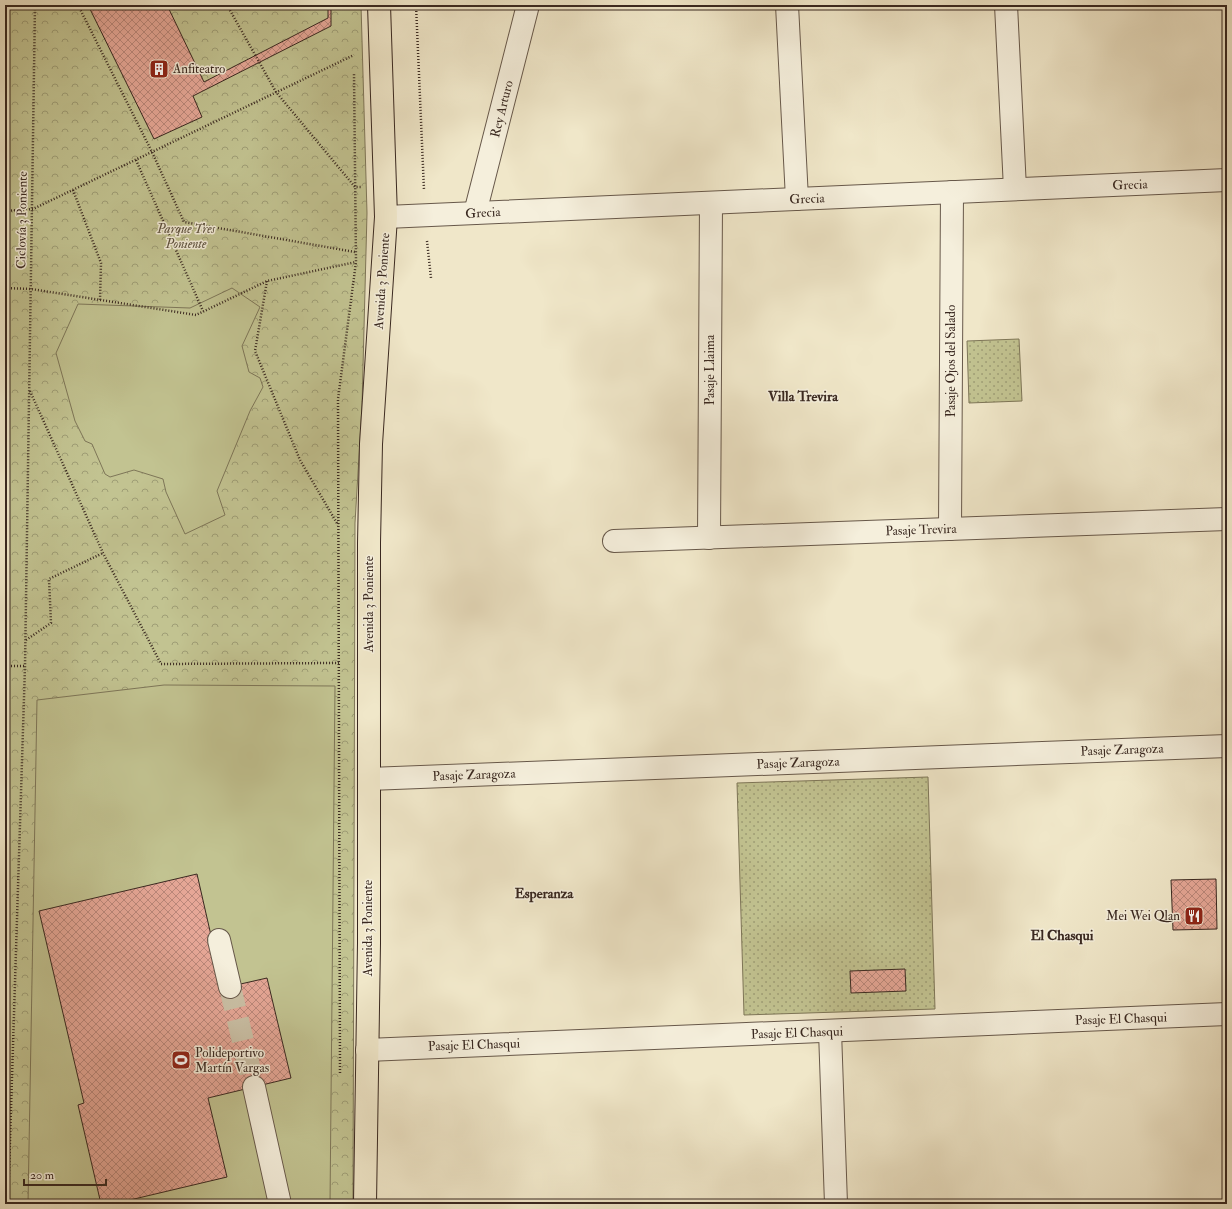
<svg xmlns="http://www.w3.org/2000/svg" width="1232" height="1209" font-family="'IM FELL Double Pica',serif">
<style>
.grass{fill:url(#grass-dots);stroke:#7e7658}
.park{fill:url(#park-crowns);stroke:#7e7658}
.pitch{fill:#c2c391;stroke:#7e7658}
.building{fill:url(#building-cross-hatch);stroke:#392820}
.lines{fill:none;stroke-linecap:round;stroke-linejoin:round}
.minor-tunnel{stroke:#cbc1a7;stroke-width:22;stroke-dasharray:22 11;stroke-linecap:butt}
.minor-casing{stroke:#67584a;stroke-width:24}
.major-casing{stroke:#392820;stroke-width:24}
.path{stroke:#392820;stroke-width:2.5;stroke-dasharray:1 2;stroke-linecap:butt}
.minor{stroke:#f5efdc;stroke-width:22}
.major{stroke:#f0e7c9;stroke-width:22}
.labels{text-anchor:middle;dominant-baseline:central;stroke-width:3;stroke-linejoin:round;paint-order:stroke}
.poi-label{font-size:13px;fill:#392820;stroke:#f5efdc;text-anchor:start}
.street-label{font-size:13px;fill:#392820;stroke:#f5efdc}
.park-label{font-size:13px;font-style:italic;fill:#5b4f3c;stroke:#f5efdc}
.neighbourhood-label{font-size:14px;font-weight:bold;fill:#392820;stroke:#f5efdc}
</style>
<defs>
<pattern id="grass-dots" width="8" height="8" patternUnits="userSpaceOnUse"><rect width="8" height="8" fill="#c2c391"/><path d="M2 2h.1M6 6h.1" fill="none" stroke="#9f9e76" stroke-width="1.8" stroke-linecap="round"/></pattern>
<pattern id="park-crowns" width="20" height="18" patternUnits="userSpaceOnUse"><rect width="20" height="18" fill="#c2c391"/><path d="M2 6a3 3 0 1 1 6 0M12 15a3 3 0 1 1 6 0" fill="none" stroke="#9f9e76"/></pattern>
<pattern id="building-cross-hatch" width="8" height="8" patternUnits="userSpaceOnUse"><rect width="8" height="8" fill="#e6a797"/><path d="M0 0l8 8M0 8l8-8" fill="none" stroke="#bb887b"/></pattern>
</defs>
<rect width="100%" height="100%" fill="#f0e7c9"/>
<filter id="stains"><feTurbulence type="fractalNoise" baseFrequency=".005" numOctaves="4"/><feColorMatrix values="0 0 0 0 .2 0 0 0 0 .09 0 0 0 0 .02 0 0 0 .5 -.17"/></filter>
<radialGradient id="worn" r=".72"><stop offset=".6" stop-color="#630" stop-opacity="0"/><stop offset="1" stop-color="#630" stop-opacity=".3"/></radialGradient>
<!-- grass -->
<g class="grass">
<polygon points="1019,339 1022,401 969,403 967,341"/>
<polygon points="928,777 935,1009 744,1015 737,783"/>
</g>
<!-- park -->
<polygon class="park" points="5,5 361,5 367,213 362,406 355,523 353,1204 5,1204"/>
<!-- pitch -->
<g class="pitch">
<polygon points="232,288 260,307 242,346 249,372 260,378 263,387 250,411 217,491 225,515 185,534 166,492 163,479 134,470 110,477 105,474 92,444 85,441 75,421 56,353 78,304 190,308"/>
<polygon points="164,685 335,686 330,1204 28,1204 37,700"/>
</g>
<!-- building -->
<g class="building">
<polygon points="88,5 167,5 204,82 328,18 328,5 331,5 331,26 193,96 202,117 154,139"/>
<polygon points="453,5 498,5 498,6 453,8"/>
<polygon points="197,874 223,988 267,978 291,1078 208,1098 227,1177 113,1204 101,1204 78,1105 84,1103 39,911"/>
<polygon points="1216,879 1217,929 1173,930 1171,880"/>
<polygon points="905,969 906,991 851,993 850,971"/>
</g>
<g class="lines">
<!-- minor-tunnel -->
<polyline class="minor-tunnel" points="230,987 254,1087"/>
<!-- minor casing -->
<g class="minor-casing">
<g id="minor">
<polyline points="787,5 797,199"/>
<polyline points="1006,5 1015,189"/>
<polyline points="475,213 528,5"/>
<polyline points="386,217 1227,180"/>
<polyline points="950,529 952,192"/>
<polyline points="709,538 711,203"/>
<polyline points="614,541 1227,519"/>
<polyline points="369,779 1227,746"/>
<polyline points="219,940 230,987"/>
<polyline points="830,1031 836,1204"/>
<polyline points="367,1050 1227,1014"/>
<polyline points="254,1087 280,1204"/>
</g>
</g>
<!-- major casing -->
<g class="major-casing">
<polyline id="major" points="365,1204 369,943 369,543 371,444 386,217 379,5"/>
</g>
<!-- path -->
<g class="path">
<polyline points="78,5 152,152 184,222 355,252"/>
<polyline points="227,5 276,92 355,187 361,187"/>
<polyline points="416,5 424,190"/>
<polyline points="136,160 203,311"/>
<polyline points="73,190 101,263 100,300"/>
<polyline points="5,211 33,209 354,55"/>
<polyline points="427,241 431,278"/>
<polyline points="267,281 255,351 300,460 338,525"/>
<polyline points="5,288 31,289 196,315 267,281 356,262"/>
<polyline points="30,391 103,553 161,664 339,663"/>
<polyline points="26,640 51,623 49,579 103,553"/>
<polyline points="5,666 24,666"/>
<polyline points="340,1073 338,399 356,262 354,73"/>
<polyline points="8,1204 25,666 35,5"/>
</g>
<!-- minor -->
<use href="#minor" class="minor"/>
<!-- major -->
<use href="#major" class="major"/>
</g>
<!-- icons -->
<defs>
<g id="building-square" transform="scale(1)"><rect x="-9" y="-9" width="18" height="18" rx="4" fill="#8f2418" stroke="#f5efdc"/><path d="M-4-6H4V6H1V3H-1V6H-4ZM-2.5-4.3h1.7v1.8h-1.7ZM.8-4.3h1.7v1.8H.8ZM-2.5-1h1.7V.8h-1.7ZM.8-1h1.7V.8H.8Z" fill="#fff"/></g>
<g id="restaurant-square" transform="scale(1)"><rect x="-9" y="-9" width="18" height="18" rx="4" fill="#8f2418" stroke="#f5efdc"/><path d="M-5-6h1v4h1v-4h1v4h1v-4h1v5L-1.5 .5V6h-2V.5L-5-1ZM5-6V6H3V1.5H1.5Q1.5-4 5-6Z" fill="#fff"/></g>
<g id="stadium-square" transform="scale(1)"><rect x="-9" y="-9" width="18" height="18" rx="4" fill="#8f2418" stroke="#f5efdc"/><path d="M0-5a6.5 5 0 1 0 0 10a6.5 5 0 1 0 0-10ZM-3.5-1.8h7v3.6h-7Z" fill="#fff"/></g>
</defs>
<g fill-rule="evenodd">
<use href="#building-square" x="159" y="69"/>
<use href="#restaurant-square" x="1194" y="916"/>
<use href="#stadium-square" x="181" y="1060"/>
</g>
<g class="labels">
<!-- poi labels -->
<g class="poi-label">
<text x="173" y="69">Anfiteatro</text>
<text x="1180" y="916" text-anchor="end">Mei Wei Qlan</text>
<text x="195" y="1053">Polideportivo<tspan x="195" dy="15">Martín Vargas</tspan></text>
</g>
<!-- street labels -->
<g class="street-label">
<text transform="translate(502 109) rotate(-76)">Rey Arturo</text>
<text transform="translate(1130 185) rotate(-2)">Grecia</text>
<text transform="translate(807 199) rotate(-2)">Grecia</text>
<text transform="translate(483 213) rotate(-3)">Grecia</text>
<text transform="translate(22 220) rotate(-89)">Ciclovía 3 Poniente</text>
<text transform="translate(382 281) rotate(-86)">Avenida 3 Poniente</text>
<text transform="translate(951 361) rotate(-90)">Pasaje Ojos del Salado</text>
<text transform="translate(710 370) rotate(-90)">Pasaje Llaima</text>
<text transform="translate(921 530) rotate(-2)">Pasaje Trevira</text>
<text transform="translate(369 604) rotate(-90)">Avenida 3 Poniente</text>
<text transform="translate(1122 750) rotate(-2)">Pasaje Zaragoza</text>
<text transform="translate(798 763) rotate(-2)">Pasaje Zaragoza</text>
<text transform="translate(474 775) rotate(-2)">Pasaje Zaragoza</text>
<text transform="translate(368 928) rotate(-90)">Avenida 3 Poniente</text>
<text transform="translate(1121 1019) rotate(-2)">Pasaje El Chasqui</text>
<text transform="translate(797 1033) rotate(-2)">Pasaje El Chasqui</text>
<text transform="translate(474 1045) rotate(-2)">Pasaje El Chasqui</text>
</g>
<!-- park labels -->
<g class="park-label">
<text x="186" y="229">Parque Tres<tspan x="186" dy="15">Poniente</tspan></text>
</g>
<!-- neighbourhood labels -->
<g class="neighbourhood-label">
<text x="803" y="396">Villa Trevira</text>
<text x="544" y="893">Esperanza</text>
<text x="1062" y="935">El Chasqui</text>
</g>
</g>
<!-- margin -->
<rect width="1232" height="1209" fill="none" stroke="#f0e7c9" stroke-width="20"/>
<rect x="6" y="6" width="1220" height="1197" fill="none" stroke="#392820" stroke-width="2"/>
<rect x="10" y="10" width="1212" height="1189" fill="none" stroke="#392820"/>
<!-- scale -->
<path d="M24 1179v6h82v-6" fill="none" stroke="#392820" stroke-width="2"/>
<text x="30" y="1179" font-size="12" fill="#392820" stroke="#f5efdc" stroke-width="3" paint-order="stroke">20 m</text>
<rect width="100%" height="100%" filter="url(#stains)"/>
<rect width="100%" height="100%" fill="url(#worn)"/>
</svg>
